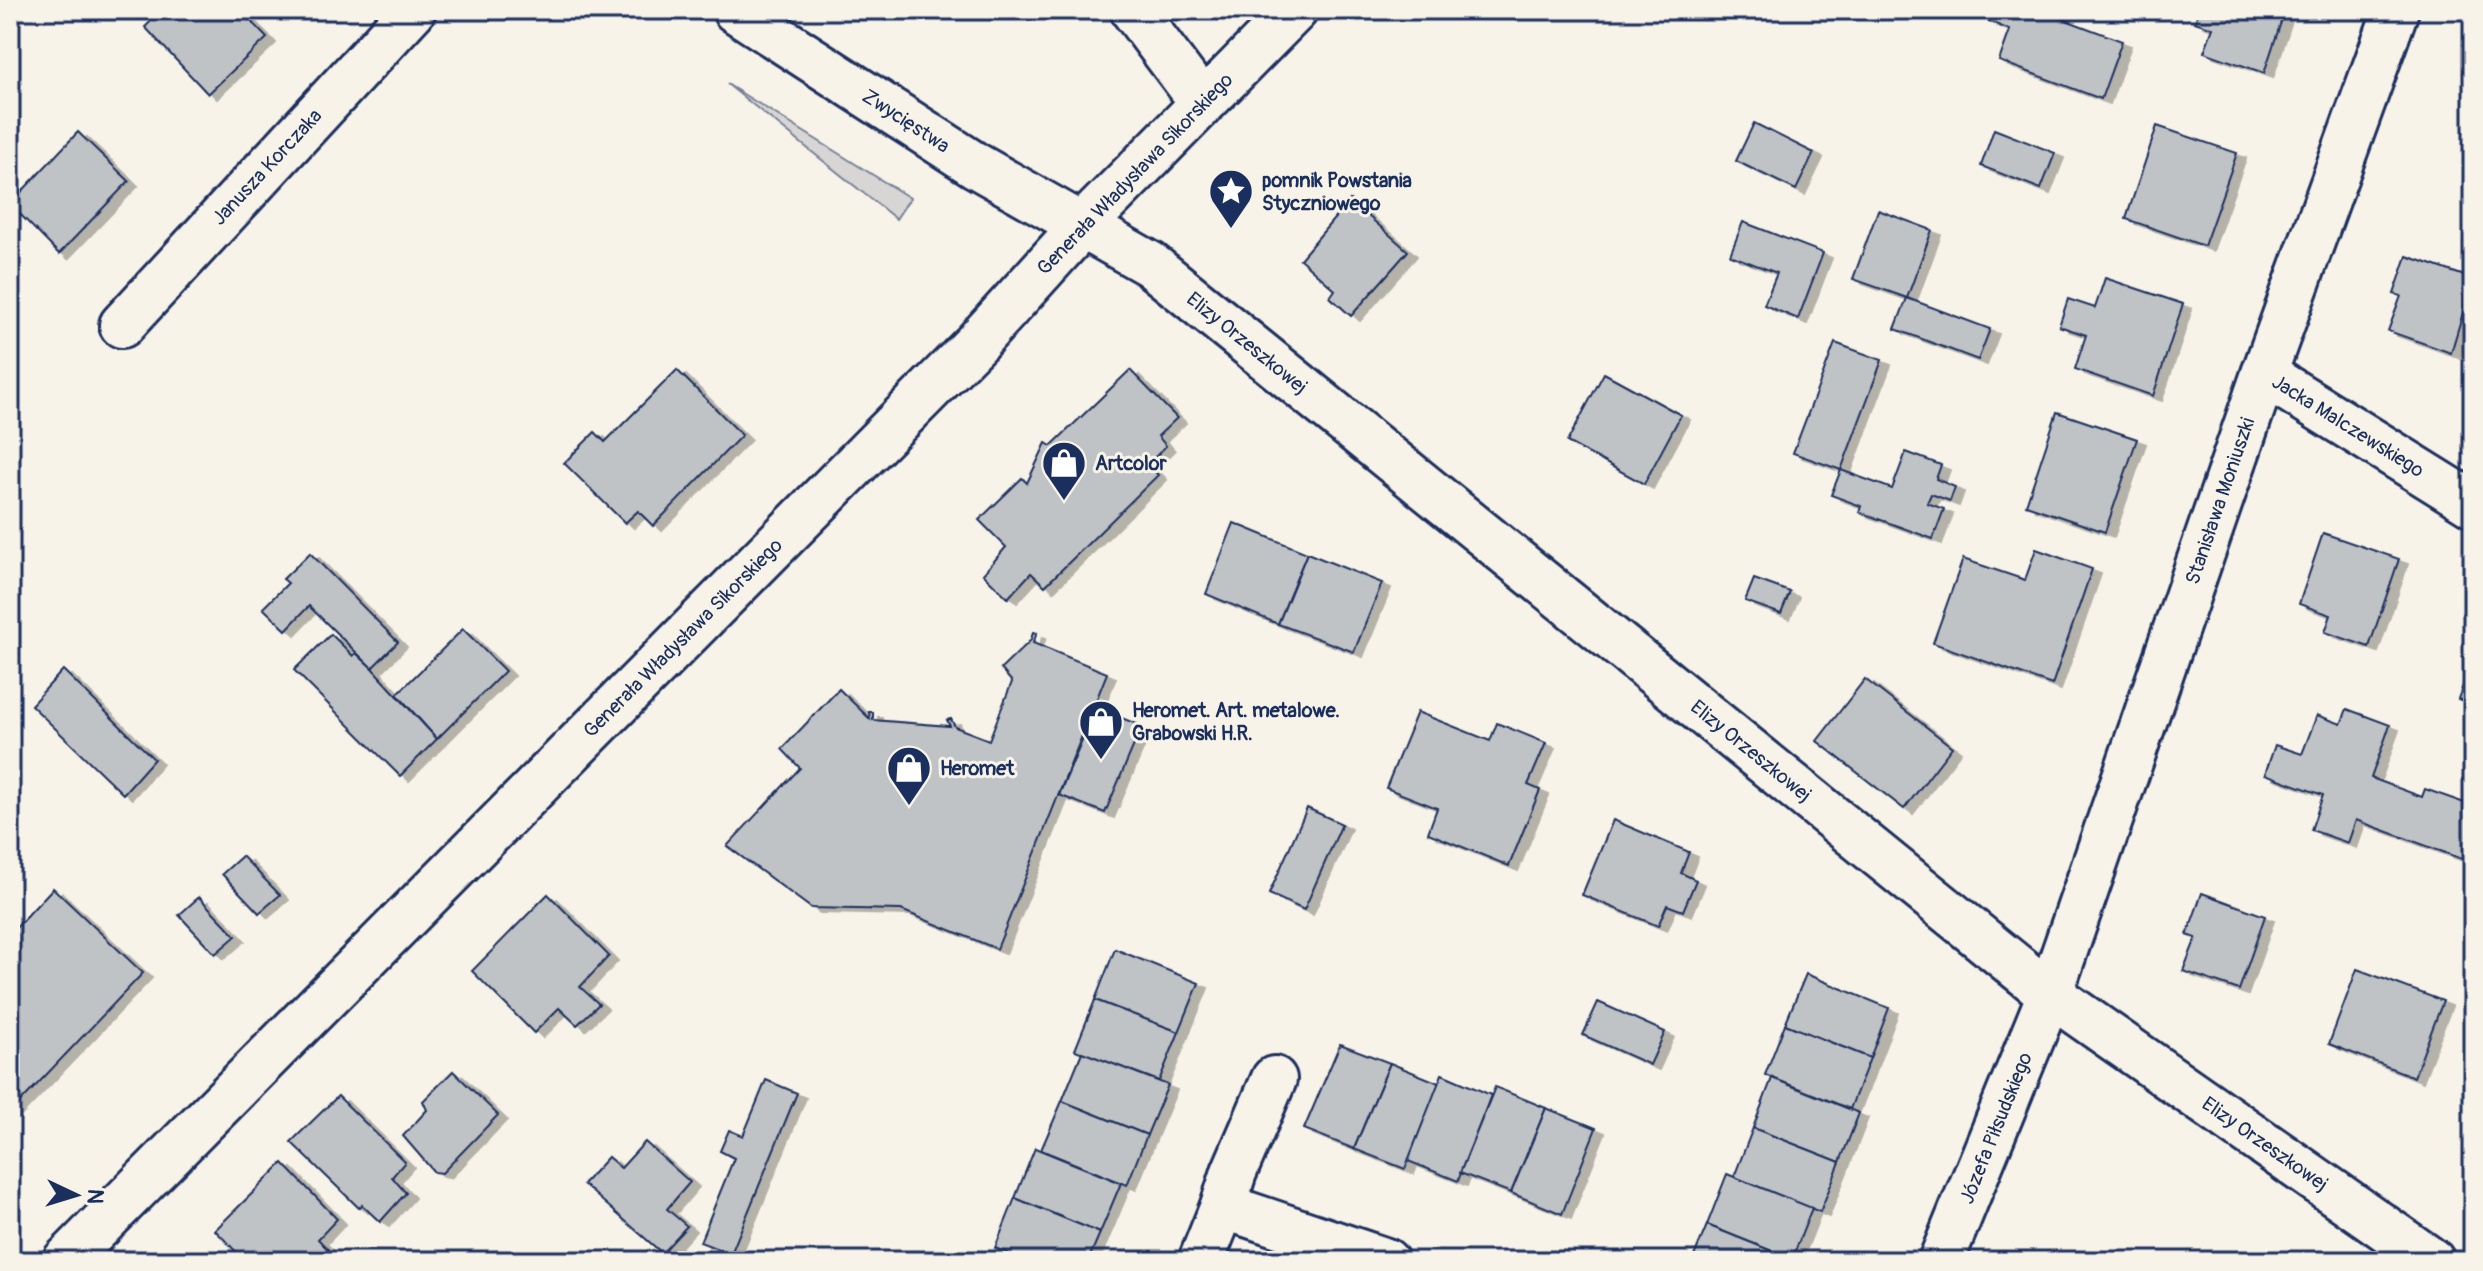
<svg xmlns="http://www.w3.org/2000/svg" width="2483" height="1271" font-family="Pangolin,sans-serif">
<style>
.green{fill:#d7d6d4;stroke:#798299;stroke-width:2}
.building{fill:#c0c3c5;stroke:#1b2f5e;stroke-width:2;filter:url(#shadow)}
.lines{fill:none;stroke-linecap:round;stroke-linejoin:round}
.minor-casing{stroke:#1b2f5e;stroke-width:50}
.minor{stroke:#f7f3e8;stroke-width:44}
.labels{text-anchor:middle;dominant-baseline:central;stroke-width:6;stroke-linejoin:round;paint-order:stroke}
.street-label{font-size:20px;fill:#1b2f5e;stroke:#f7f3e8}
.poi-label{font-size:20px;font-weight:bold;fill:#1b2f5e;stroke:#f7f3e8;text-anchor:start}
</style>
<defs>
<filter id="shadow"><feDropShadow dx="9" dy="5" stdDeviation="0" flood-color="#0004"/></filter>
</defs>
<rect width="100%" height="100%" fill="#f7f3e8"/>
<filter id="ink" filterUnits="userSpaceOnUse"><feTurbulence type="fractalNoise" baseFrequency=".0125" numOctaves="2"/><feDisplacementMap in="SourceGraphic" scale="16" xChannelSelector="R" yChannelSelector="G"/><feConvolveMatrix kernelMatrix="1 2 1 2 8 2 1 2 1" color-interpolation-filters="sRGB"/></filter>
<g filter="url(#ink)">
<!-- green -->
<polygon class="green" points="727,84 910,198 896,219"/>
<!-- building -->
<g class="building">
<polygon points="163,10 240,10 267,38 208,94 145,27"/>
<polygon points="1992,10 2039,10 2122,41 2101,99 1999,61 2010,30 1988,21"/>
<polygon points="2199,10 2285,10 2264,73 2204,52 2213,28 2195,22"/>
<polygon points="1754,123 1814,153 1796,190 1736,161"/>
<polygon points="2157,126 2237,153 2204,246 2126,219"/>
<polygon points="1994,129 2055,153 2041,189 1981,166"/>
<polygon points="78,132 129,181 59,254 10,204"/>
<polygon points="1350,200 1408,251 1351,316 1330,297 1335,290 1300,259"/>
<polygon points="1878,210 1932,230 1907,298 1853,279"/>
<polygon points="1743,222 1823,253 1798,319 1764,305 1777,273 1730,255"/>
<polygon points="2407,256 2473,279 2451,353 2388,331 2401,296 2394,294"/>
<polygon points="2105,278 2183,304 2153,396 2075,369 2086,335 2059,326 2068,299 2095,308"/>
<polygon points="1907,298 1990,329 1978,360 1895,329"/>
<polygon points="1835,343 1882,360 1841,470 1793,453"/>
<polygon points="677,370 742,435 653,526 638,511 625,523 564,463 595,432 605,442"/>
<polygon points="1130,370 1177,418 1158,436 1166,446 1148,464 1158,475 1045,586 1031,573 1008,598 983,574 1006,547 979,520 1022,478 1027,483 1046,443 1051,446"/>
<polygon points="1604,373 1681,415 1644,484 1567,442"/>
<polygon points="2057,412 2137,439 2105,532 2026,505"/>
<polygon points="1906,452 1941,465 1936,479 1955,487 1950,501 1931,494 1927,503 1944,509 1933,539 1859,512 1861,506 1831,495 1841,470 1892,489"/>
<polygon points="1234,523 1307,553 1278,624 1206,594"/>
<polygon points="2323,533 2399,559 2369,647 2325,632 2331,615 2299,604"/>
<polygon points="2036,549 2092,569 2052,685 1933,643 1963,559 2025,580"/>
<polygon points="310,553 398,642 372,668 309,606 286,630 263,608 288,583 283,579"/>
<polygon points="1307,553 1382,583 1354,652 1278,624"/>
<polygon points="1754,579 1790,592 1781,614 1745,601"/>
<polygon points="463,629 505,671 437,739 397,694"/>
<polygon points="1033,632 1037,633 1033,643 1107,673 997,949 901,910 811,908 727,846 800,768 782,749 839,689 870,719 869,712 873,712 873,720 950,726 947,720 951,719 955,727 989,740 1012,682 1001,669 1031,640"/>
<polygon points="331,634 353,656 356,653 372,668 437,739 400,776 294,670"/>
<polygon points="2473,659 2473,705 2458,699"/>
<polygon points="63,670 154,759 123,794 31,705"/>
<polygon points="1865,679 1952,747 1904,809 1817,741"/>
<polygon points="1096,708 1142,726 1105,813 1059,795"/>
<polygon points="2347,709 2390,725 2371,778 2422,797 2425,789 2473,806 2473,863 2356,820 2348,843 2311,830 2323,795 2265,774 2275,745 2302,754 2317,715 2341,724"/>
<polygon points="1417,712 1490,741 1497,723 1546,743 1528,785 1540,790 1509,866 1428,833 1437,808 1386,788"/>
<polygon points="1307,808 1342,824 1304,910 1269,894"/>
<polygon points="1613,820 1689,852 1681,873 1696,880 1683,911 1667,905 1658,926 1582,895"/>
<polygon points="242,856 280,895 259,913 222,874"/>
<polygon points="53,888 143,973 10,1113 10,934"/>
<polygon points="2202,893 2265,916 2239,990 2183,971 2196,938 2187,935"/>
<polygon points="548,894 609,956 580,987 599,1004 577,1025 559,1008 534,1033 472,971"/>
<polygon points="199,897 236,936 215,954 179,915"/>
<polygon points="1115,949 1199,983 1179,1032 1095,1000"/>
<polygon points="2357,969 2443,1001 2414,1077 2329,1044"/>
<polygon points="1806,974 1889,1008 1870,1058 1785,1024"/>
<polygon points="1095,1000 1179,1032 1159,1081 1075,1050"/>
<polygon points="1598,1002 1665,1032 1650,1065 1583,1035"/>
<polygon points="1785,1024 1870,1058 1850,1109 1765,1075"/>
<polygon points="1340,1044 1390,1063 1354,1149 1304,1129"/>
<polygon points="1082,1052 1168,1085 1147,1135 1062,1101"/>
<polygon points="1390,1063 1439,1083 1405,1169 1354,1149"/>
<polygon points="453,1071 498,1115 442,1173 434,1172 403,1136 427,1110 423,1101"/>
<polygon points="1442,1074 1491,1095 1458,1181 1408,1161"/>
<polygon points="1772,1078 1859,1113 1840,1162 1753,1128"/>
<polygon points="766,1080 797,1093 731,1254 700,1242 734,1158 720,1151 729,1130 743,1136"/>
<polygon points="1495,1087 1546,1108 1511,1193 1460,1173"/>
<polygon points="338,1096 405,1162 392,1177 406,1193 380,1222 362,1205 359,1208 291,1142"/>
<polygon points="1062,1101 1147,1135 1127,1185 1041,1150"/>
<polygon points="1546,1108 1596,1128 1562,1214 1511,1193"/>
<polygon points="1753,1128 1840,1162 1820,1212 1734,1177"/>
<polygon points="645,1142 690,1182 667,1209 687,1226 662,1253 583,1184 608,1157 621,1168"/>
<polygon points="1035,1148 1121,1183 1100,1233 1015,1198"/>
<polygon points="283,1163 337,1219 318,1239 332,1254 324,1261 299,1258 296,1261 245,1261 215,1230"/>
<polygon points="1727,1174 1812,1208 1792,1259 1707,1225"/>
<polygon points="1015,1198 1100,1233 1088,1261 1026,1261 995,1248"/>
<polygon points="1707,1225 1792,1259 1692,1261"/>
</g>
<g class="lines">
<!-- minor casing -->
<g class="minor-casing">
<g id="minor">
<polyline points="735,10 975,165 1150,264 2050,994 2432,1261"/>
<polyline points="1133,10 1202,102"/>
<polyline points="122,325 413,10"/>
<polyline points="2264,374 2473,504"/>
<polyline points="1223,1206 1234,1172 1274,1079"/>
<polyline points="65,1261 977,342 1081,227 1295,10"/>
<polyline points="1201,1261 1223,1206 1386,1261"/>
<polyline points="1941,1261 2050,994 2264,374 2396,10"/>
</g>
</g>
<!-- minor -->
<use href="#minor" class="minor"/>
</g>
</g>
<!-- icons -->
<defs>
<g id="sight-pin" transform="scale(2.3)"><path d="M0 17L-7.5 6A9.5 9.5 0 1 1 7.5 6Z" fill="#1b2f5e" stroke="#f7f3e8"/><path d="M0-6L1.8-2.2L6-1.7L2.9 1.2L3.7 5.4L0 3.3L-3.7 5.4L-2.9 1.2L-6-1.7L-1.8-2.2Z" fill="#fff"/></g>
<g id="shop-pin" transform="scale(2.3)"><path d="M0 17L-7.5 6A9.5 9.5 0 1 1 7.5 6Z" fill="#1b2f5e" stroke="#f7f3e8"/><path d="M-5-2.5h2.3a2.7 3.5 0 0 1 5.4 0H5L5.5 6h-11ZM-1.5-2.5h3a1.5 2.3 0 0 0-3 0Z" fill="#fff"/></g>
</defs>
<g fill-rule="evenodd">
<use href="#sight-pin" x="1231" y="191"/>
<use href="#shop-pin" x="1064" y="463"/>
<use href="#shop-pin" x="1101" y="722"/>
<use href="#shop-pin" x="909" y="768"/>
</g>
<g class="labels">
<!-- street labels -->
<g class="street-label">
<text transform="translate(906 121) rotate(33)">Zwycięstwa</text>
<text transform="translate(267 167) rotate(-47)">Janusza Korczaka</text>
<text transform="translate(1135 174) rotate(-46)">Generała Władysława Sikorskiego</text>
<text transform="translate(1247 343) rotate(39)">Elizy Orzeszkowej</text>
<text transform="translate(2348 426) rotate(32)">Jacka Malczewskiego</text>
<text transform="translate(2220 501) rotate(-71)">Stanisława Moniuszki</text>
<text transform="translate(683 638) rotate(-45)">Generała Władysława Sikorskiego</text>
<text transform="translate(1751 751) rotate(39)">Elizy Orzeszkowej</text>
<text transform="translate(1996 1128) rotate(-68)">Józefa Piłsudskiego</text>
<text transform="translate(2265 1144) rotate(35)">Elizy Orzeszkowej</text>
</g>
<!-- poi labels -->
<g class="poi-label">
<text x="1262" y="180">pomnik Powstania<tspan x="1262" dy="23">Styczniowego</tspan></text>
<text x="1095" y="463">Artcolor</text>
<text x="1132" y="710">Heromet. Art. metalowe.<tspan x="1132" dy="23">Grabowski H.R.</tspan></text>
<text x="940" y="768">Heromet</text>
</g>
</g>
<!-- margin -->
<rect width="2483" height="1271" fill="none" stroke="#f7f3e8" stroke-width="40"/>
<rect x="20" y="20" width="2443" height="1231" fill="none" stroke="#1b2f5e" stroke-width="3" filter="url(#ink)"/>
<!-- north arrow -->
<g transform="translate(76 1195) rotate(94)" stroke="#f7f3e8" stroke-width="6" paint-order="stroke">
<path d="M0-6L14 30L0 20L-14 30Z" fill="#1b2f5e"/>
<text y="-12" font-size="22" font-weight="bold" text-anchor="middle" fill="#1b2f5e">N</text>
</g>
</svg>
